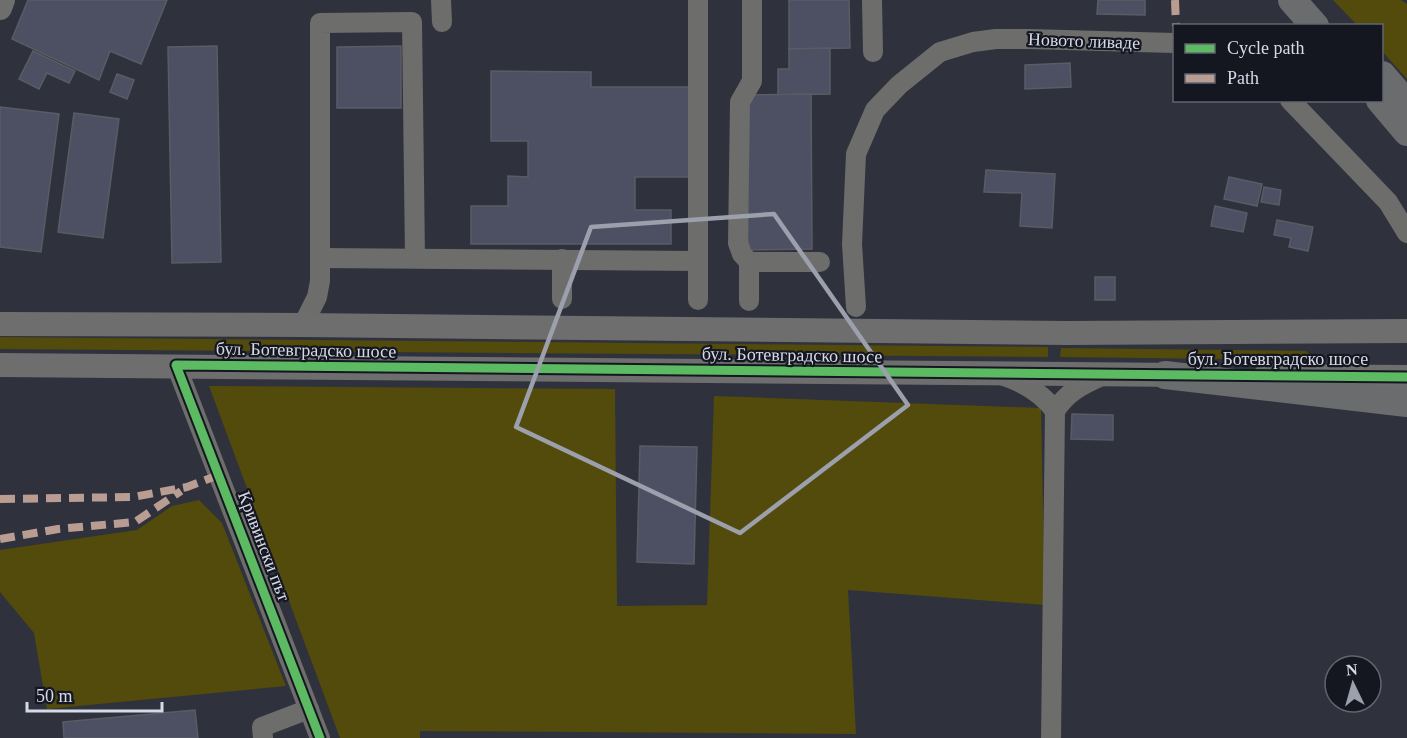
<svg xmlns="http://www.w3.org/2000/svg" width="1407" height="738" font-family="'Times New Roman',serif">
<style>
.green{fill:#524b0b}
.building{fill:#4d5062;stroke:#595c65;stroke-width:1.5}
.lines{fill:none;stroke-linecap:round;stroke-linejoin:round}
.minor{stroke:#6d6d6b;stroke-width:20}
.major{stroke:#6e6e6f;stroke-width:24}
.highway{stroke:#6a6c6d;stroke-width:28}
.quiet{stroke:#b99d93;stroke-width:8;stroke-dasharray:15 8;stroke-linecap:butt}
.cycleway-casing{stroke:#151720;stroke-width:13}
.cycleway{stroke:#5cba63;stroke-width:9}
.marked{fill:none;stroke:#9c9fac;stroke-width:4.5;stroke-linejoin:round}
.labels{text-anchor:middle;dominant-baseline:central;stroke-width:4.5;stroke-linejoin:round;paint-order:stroke}
.street-label{font-size:18px;fill:#d6dae8;stroke:#151720}
</style>
<rect width="100%" height="100%" fill="#2f323d"/>
<!-- green -->
<g class="green">
<polygon points="1333,0 1401,0 1407,4 1407,79 1382,51 1382,26 1357,25"/>
<polygon points="0,337 1048,347 1048,357 0,349"/>
<polygon points="1061,348 1306,351 1309,354 1306,360 1060,357"/>
<polygon points="209,386 615,389 617,606 707,605 714,396 1041,408 1045,605 848,590 856,734 420,731 420,738 340,738"/>
<polygon points="199,500 222,523 286,686 47,709 34,633 0,592 0,550 137,530 172,506"/>
</g>
<!-- building -->
<g class="building">
<polygon points="28,0 167,0 141,64 110,51 99,80 12,39"/>
<polygon points="789,0 849,0 850,48 789,49"/>
<polygon points="1098,0 1145,0 1145,15 1097,14"/>
<polygon points="217,46 221,262 172,263 168,47"/>
<polygon points="401,46 401,108 337,108 337,47"/>
<polygon points="830,48 830,94 778,95 778,69 789,69 789,49"/>
<polygon points="33,51 75,71 69,83 47,73 39,89 19,79"/>
<polygon points="1070,63 1071,87 1025,89 1025,65"/>
<polygon points="491,71 591,72 591,87 694,87 694,177 635,177 635,210 671,210 671,244 471,244 471,206 508,206 508,176 528,177 528,141 491,141"/>
<polygon points="117,74 134,80 127,99 110,92"/>
<polygon points="811,94 812,249 748,250 746,95"/>
<polygon points="0,107 59,114 41,252 0,247"/>
<polygon points="74,113 119,119 103,238 58,232"/>
<polygon points="986,170 1055,174 1052,228 1020,226 1022,193 984,192"/>
<polygon points="1229,177 1262,184 1257,206 1224,199"/>
<polygon points="1264,187 1281,190 1279,205 1261,202"/>
<polygon points="1215,206 1247,213 1243,232 1211,226"/>
<polygon points="1277,220 1313,227 1308,251 1289,247 1291,238 1274,235"/>
<rect x="1095" y="277" width="20" height="23"/>
<polygon points="1072,414 1113,415 1113,440 1071,439"/>
<polygon points="640,446 697,447 694,564 637,562"/>
<polygon points="195,710 198,738 64,738 63,722"/>
</g>
<g class="lines">
<!-- minor -->
<g class="minor">
<polyline points="441,0 442,22"/>
<polyline points="872,0 873,52"/>
<polyline points="1290,100 1388,202 1407,233"/>
<polyline points="321,258 698,261"/>
<polyline points="749,262 742,254 738,243 740,102 752,81 752,0"/>
<polyline points="562,299 562,259"/>
<polyline points="698,300 698,0"/>
<polyline points="749,301 749,262 820,262"/>
<polyline points="856,307 852,244 856,154 875,110 899,85 940,52 973,42 996,39 1029,39 1174,43"/>
<polyline points="303,325 317,297 320,281 320,23 412,22 415,258"/>
<polyline points="176,365 320,738"/>
<path d="M 1004,376 C 1025,383 1042,393 1055,411"/>
<polyline points="263,738 262,727 309,709"/>
<path d="M 1051,738 L 1055,411 C 1067,392 1082,385 1102,376"/>
</g>
<!-- major -->
<g class="major">
<polyline points="0,8 3,0"/>
<polyline points="0,324 303,325 1067,333 1407,331"/>
<polyline points="0,365 1183,375"/>
<polyline points="1265,376 1407,377"/>
</g>
<!-- highway -->
<g class="highway">
<polyline points="1292,0 1315,26"/>
<polyline points="1382,75 1407,104"/>
<polyline points="1380,100 1407,132"/>
<polyline points="1165,375 1407,403"/>
</g>
<!-- quiet -->
<g class="quiet">
<polyline points="1175,0 1176,26"/>
<polyline points="0,499 133,497 187,487 219,475"/>
<polyline points="0,539 58,529 135,522 181,491"/>
</g>
<!-- cycleway casing -->
<g class="cycleway-casing">
<polyline id="cycleway" points="320,738 176,365 1407,377"/>
</g>
<!-- cycleway -->
<use href="#cycleway" class="cycleway"/>
</g>
<!-- marked area -->
<path class="marked" d="M 774,214 L 908,405 L 740,533 L 516,427 L 591,227 Z"/>
<g class="labels">
<!-- street labels -->
<g class="street-label">
<text transform="translate(1084 41) rotate(2)">Новото ливаде</text>
<text transform="translate(306 350) rotate(1)">бул. Ботевградско шосе</text>
<text transform="translate(792 355) rotate(1)">бул. Ботевградско шосе</text>
<text x="1278" y="359">бул. Ботевградско шосе</text>
<text transform="translate(264 546) rotate(69)">Кривински път</text>
</g>
</g>
<!-- legend -->
<rect x="1173" y="24" width="210" height="78" fill="#151720" stroke="#626570" stroke-width="1.5"/>
<rect x="1185" y="44" width="30" height="9" fill="#5cba63" stroke="#626570" stroke-width="1.5"/>
<text x="1227" y="54" font-size="18" fill="#d6dae8">Cycle path</text>
<rect x="1185" y="74" width="30" height="9" fill="#b99d93" stroke="#626570" stroke-width="1.5"/>
<text x="1227" y="84" font-size="18" fill="#d6dae8">Path</text>
<!-- north arrow -->
<g transform="translate(1353 684) rotate(355)"><circle r="28" fill="#151720" stroke="#626570" stroke-width="1.5"/>
<path d="M0-4.5L10 22L0 15L-10 22Z" fill="#9c9fac"/>
<text y="-9" font-size="16" font-weight="bold" text-anchor="middle" fill="#d6dae8">N</text>
</g>
<!-- scale -->
<path d="M27 702v9h135v-9" fill="none" stroke="#d6dae8" stroke-width="3"/>
<text x="36" y="702" font-size="18" fill="#d6dae8" stroke="#151720" stroke-width="4.5" paint-order="stroke">50 m</text>
</svg>
